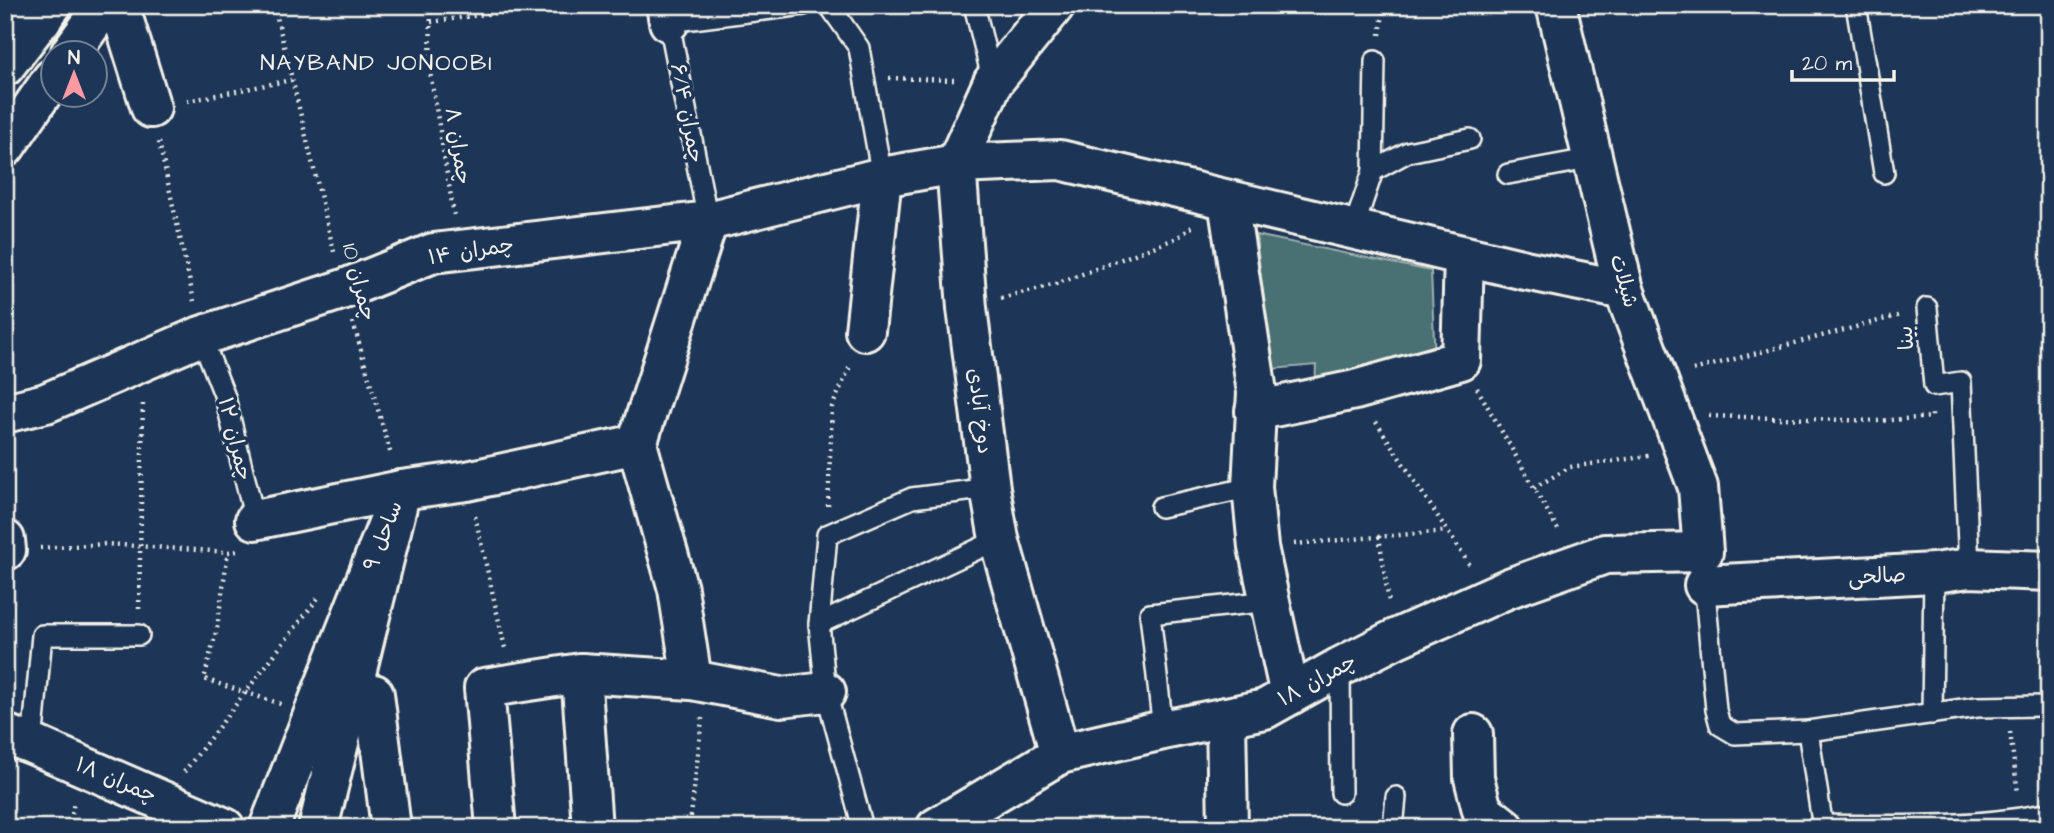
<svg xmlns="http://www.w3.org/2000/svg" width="2054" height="833" font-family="'Architects Daughter','Playpen Sans Arabic',sans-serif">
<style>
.green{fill:#4a7073;stroke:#9fb0ae;stroke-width:2}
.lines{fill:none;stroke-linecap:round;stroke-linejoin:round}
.service-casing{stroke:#f4f1e8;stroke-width:24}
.minor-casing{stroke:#f4f1e8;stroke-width:44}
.tertiary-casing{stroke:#f4f1e8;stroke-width:44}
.secondary-casing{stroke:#f4f1e8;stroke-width:44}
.path{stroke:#f4f1e8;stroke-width:4.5;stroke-dasharray:2 5;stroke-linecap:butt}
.service{stroke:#1d3557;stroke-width:19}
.minor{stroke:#1d3557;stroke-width:38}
.tertiary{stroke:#1d3557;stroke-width:38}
.secondary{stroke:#1d3557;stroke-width:38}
.labels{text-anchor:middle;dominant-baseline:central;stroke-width:7;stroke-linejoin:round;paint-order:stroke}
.street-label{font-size:21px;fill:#f4f1e8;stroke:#1d3557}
.neighbourhood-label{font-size:23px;letter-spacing:2px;fill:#f4f1e8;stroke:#1d3557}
</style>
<rect width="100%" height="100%" fill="#1d3557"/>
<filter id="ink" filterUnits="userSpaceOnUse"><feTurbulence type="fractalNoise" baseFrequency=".0143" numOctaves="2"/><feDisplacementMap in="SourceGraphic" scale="14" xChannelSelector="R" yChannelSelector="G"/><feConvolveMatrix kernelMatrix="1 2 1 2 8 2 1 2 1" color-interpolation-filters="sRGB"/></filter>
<g filter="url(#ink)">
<!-- green -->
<polygon class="green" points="1256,235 1431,271 1435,361 1315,386 1316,365 1272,369"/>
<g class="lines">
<!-- service casing -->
<g class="service-casing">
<g id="service">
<polyline points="829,5 859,48 882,177"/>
<polyline points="974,5 993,82"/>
<polyline points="1856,5 1884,173"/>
<polyline points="1373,171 1375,61"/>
<polyline points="1508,174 1594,158"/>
<polyline points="708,221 669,22 804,5"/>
<polyline points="1353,230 1373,171 1408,152 1470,139"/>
<polyline points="1927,308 1934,386 1961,382 1969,568"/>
<polyline points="201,336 225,397 255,520"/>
<polyline points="1161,507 1252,487"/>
<polyline points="1704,581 1716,710 1720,725 1735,734 1808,731 1977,707 2049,706"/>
<polyline points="819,624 999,539"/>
<polyline points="1340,667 1341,793"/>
<polyline points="1932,714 1934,573"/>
<polyline points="1163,730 1150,614 1270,601"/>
<polyline points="1808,731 1823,828"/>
<polyline points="32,744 42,635 139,635"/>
<path d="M 1823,825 C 1898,826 1974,828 2049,813"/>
<polyline points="863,828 826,692 819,624 827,535 912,498 990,488"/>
<polyline points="1393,828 1396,797"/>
</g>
</g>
<!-- minor casing -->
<g class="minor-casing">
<g id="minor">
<polyline points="119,5 151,108"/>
<polyline points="666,5 669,22"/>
<polyline points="1055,5 993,82 956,164 967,308 990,488 999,539 1060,754"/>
<polyline points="5,8 42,20"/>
<polyline points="1228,201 1257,392 1252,487 1258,547 1290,695"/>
<polyline points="865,331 882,177"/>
<polyline points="1255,411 1355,390 1461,360 1464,256"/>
<polyline points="5,413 46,403 201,336 344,289 433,253 708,221 882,177 956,164 1060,160 1525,270 1624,290"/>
<polyline points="637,444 708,221"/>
<polyline points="255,520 401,490 467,481 637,444 678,589 692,680"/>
<polyline points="5,540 6,550"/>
<polyline points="1704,585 1934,573 1969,568 2049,571"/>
<polyline points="581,673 592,828"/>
<polyline points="374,694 391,828"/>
<polyline points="1226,717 1228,828"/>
<polyline points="1473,734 1474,778 1482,810 1505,828"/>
<polyline points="269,828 401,490 318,828"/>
<polyline points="496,828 484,688 581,673 692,680 781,697 826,692"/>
</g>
</g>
<!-- tertiary casing -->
<g class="tertiary-casing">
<g id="tertiary">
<polyline points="5,734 32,744 225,828"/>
<polyline points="936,828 1060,754 1163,730 1265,709 1340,667 1395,639 1509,588 1605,554 1703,552 1698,487 1624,290 1556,5"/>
</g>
</g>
<!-- secondary casing -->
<g class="secondary-casing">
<g id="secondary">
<polyline points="71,52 105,5"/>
<polyline points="5,66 52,5"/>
<polyline points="5,147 52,79"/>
</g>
</g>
<!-- path -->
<g class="path">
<polyline points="274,5 335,256"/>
<polyline points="431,5 430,72 454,215"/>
<polyline points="431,22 551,5"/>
<polyline points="1380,35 1384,5"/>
<polyline points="889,78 954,80"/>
<polyline points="187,101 291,80"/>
<polyline points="159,142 194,301"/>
<polyline points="1001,298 1056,284 1177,238 1192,227"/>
<polyline points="353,322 391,455"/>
<polyline points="1693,370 1901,315"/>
<polyline points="1477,388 1560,533"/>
<polyline points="1709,416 1877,421 1932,417 1932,411"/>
<polyline points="1376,422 1471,567"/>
<polyline points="1534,488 1570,467 1649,456"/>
<polyline points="828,506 832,407 851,364"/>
<polyline points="475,516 505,648"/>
<polyline points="1379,536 1389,603"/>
<polyline points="1294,544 1447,531"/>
<polyline points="40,548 106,544 228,552"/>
<polyline points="237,551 228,552 217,628 204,679 281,704"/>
<polyline points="139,609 143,401"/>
<polyline points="2010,732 2018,793"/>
<polyline points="184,772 318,598"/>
<polyline points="628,824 690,825 702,718"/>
<polyline points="70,828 74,801"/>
</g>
<!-- service -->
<use href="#service" class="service"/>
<!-- minor -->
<use href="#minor" class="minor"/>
<!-- tertiary -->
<use href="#tertiary" class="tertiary"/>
<!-- secondary -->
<use href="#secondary" class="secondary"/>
</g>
</g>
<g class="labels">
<!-- street labels -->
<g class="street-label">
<text transform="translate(687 113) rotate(79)">چمران ۶/۴</text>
<text transform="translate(458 146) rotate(81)">چمران ۸</text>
<text transform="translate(471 251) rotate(-9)">چمران ۱۴</text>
<text transform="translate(1624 281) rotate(74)">شیلات</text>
<text transform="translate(359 282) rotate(75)">چمران 10</text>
<text transform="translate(1906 338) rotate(-95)">بینا</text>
<text transform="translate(980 411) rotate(83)">دوخ آبادی</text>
<text transform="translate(235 439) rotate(76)">چمران ۱۲</text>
<text transform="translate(383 536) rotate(-69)">ساحل ۹</text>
<text transform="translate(1877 576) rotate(-3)">صالحی</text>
<text transform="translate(1317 680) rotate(-29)">چمران ۱۸</text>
<text transform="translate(116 780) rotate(23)">چمران ۱۸</text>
</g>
<!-- neighbourhood labels -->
<g class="neighbourhood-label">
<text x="377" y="63">NAYBAND JONOOBI</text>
</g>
</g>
<!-- margin -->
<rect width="2054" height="833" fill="none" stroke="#1d3557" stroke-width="28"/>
<rect x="14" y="14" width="2026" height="805" fill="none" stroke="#f4f1e8" stroke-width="2.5" filter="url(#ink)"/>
<!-- north arrow -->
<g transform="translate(74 74)"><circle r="33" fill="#1d3557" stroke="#738091" stroke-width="2"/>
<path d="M0-5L12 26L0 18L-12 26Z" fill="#ff9aa2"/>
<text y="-10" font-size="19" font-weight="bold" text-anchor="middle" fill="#f4f1e8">N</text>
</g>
<!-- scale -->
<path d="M1792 70v10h102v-10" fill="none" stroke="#f4f1e8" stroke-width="3.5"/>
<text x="1802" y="70" font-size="21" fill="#f4f1e8" stroke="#1d3557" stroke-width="5" paint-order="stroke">20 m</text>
</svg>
